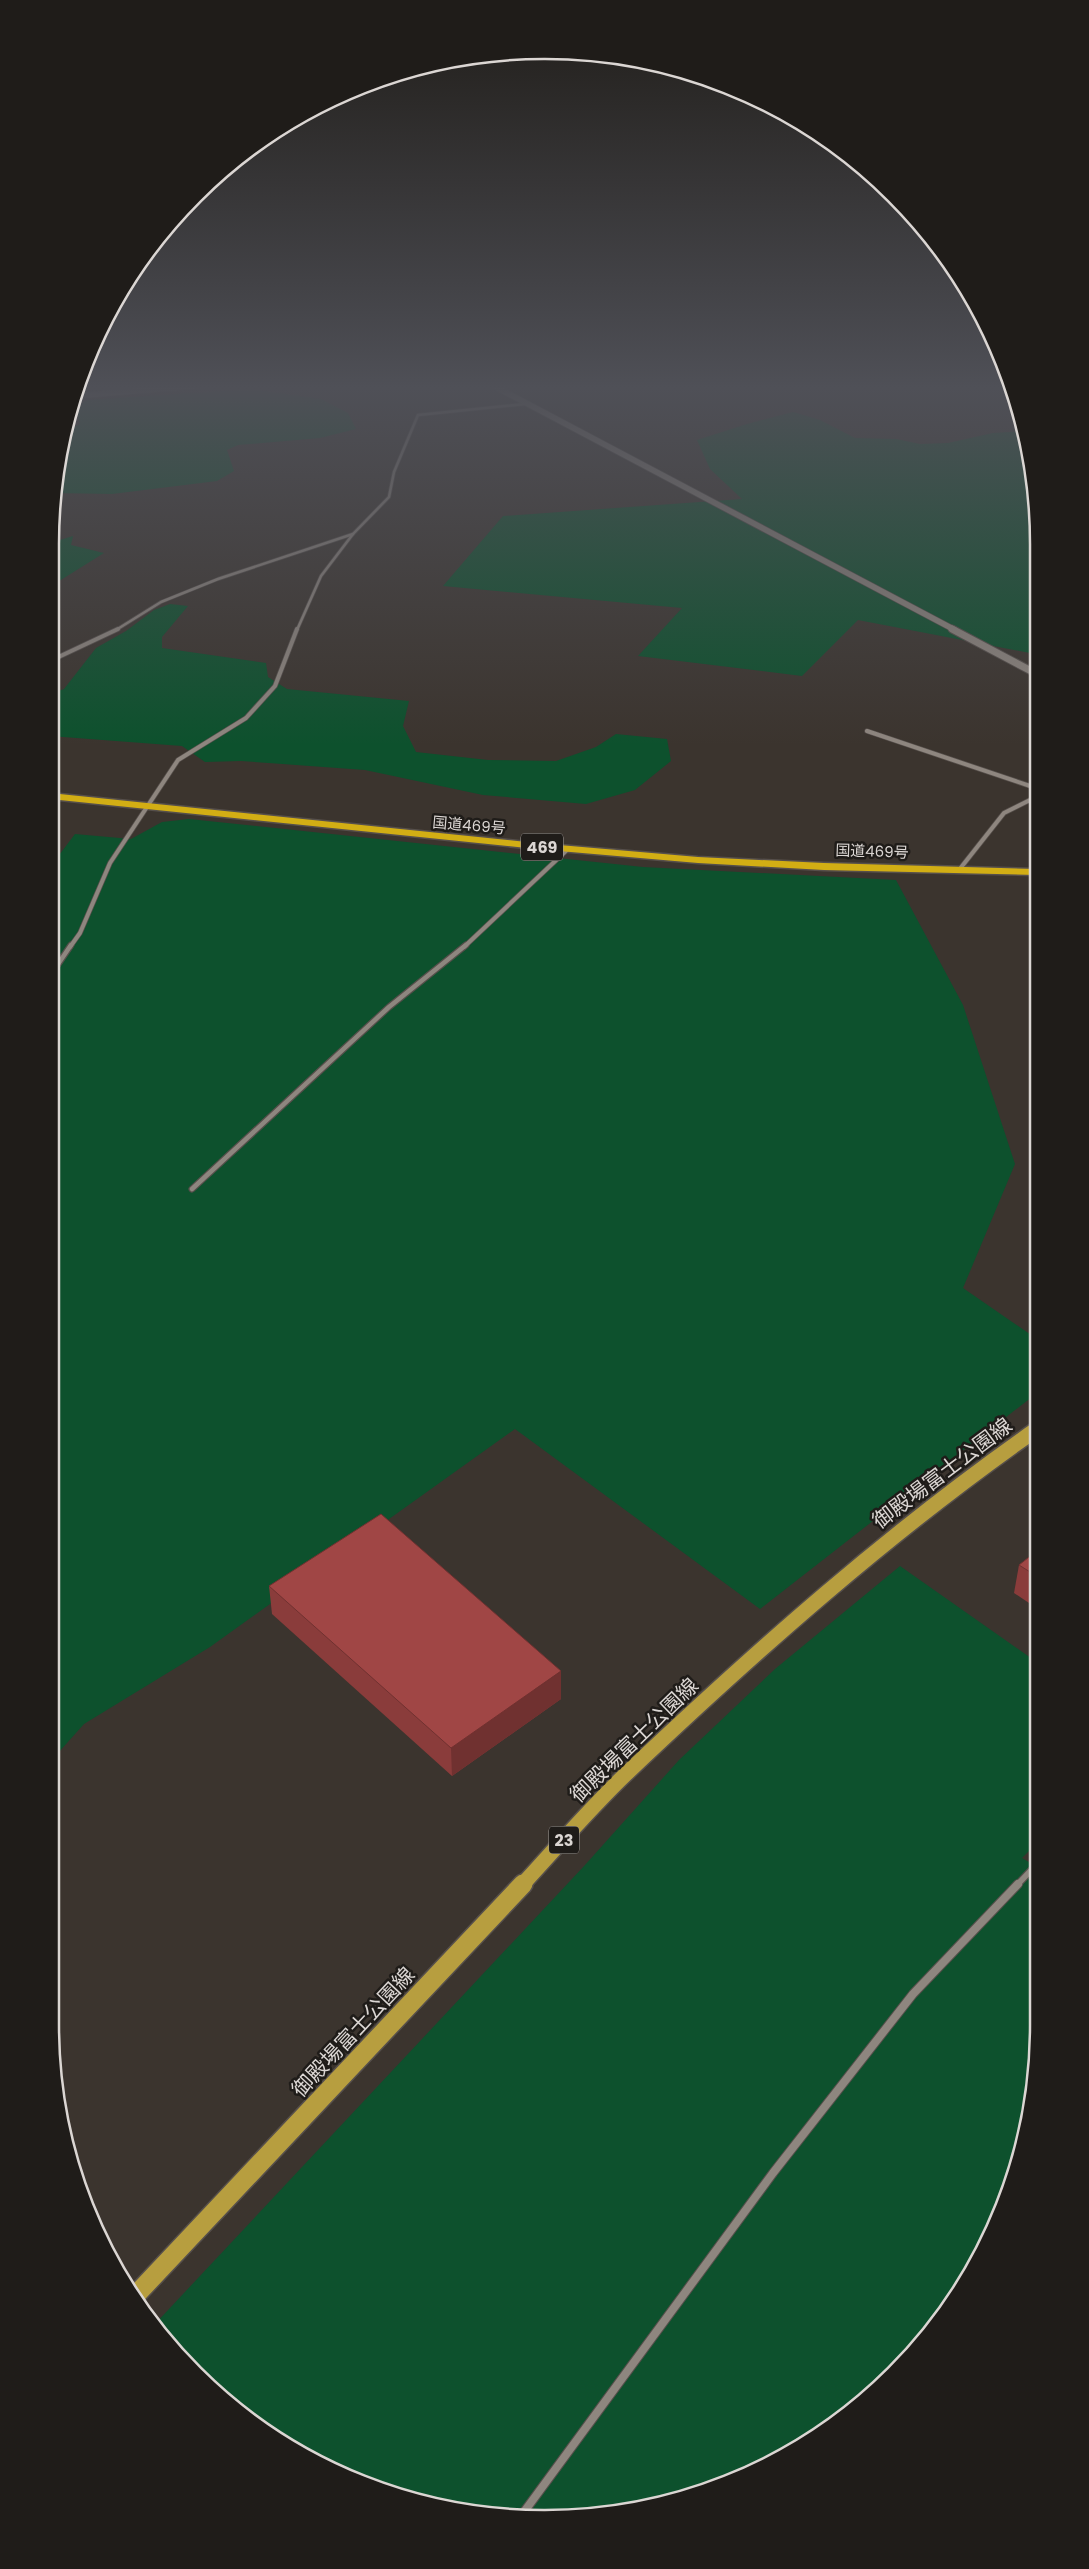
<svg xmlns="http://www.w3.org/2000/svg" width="1089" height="2569" font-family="Poppins,'Noto Sans JP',sans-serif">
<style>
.green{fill:#0d512d}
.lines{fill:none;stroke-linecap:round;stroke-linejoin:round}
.street-far4-casing{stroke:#564f4b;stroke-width:4}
.street-far3-casing{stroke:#564f4b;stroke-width:5.5}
.street-far2-casing{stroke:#564f4b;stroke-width:7}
.street-far1-casing{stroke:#564f4b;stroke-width:8}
.street-casing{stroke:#564f4b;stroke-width:10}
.secondary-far1-casing{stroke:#564f4b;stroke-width:7}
.secondary-casing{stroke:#564f4b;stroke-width:9}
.primary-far1-casing{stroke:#564f4b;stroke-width:18}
.primary-casing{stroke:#564f4b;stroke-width:22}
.highway-casing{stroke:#564f4b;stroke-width:3}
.street-far4{stroke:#8e867f;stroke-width:2.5}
.street-far3{stroke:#8e867f;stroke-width:4}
.street-far2{stroke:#8e867f;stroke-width:4.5}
.street-far1{stroke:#8e867f;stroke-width:5.5}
.street{stroke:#8e867f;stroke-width:8}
.secondary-far1{stroke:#8e867f;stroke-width:5.5}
.secondary{stroke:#8e867f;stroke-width:7}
.primary-far1{stroke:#b79e3f;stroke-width:15}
.primary{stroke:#b79e3f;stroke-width:19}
.highway{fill:#d2ae14;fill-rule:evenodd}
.wall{fill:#8a3c3b}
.shaded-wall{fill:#703130}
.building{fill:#a04645;stroke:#703130}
.labels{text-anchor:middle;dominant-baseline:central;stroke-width:5;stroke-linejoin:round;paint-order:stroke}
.far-street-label{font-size:15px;fill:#dbd6d3;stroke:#1f1c19}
.shield{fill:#1f1c19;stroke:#a39e9b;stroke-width:1}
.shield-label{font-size:16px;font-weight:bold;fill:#dbd6d3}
.near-street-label{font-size:21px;fill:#dbd6d3;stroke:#1f1c19}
.rim{fill:none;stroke:#dbd6d3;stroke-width:2.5}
</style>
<rect width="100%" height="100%" fill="#3b342e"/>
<!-- green -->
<g class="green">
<polygon points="251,389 321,399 348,413 356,429 320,438 238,445 227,450 234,471 217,481 112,494 53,493 65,432 80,424 75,408 87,400"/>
<polygon points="793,412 820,420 855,438 896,439 920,444 948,443 993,433 1025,431 1035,480 1035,654 858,620 802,676 638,656 682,608 443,586 503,516 742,499 710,469 697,440 747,424"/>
<polygon points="73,536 71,545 104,553 56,583 50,583 50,543"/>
<polygon points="170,604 188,606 162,637 162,648 266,663 268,677 287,689 409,701 403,726 416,752 488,760 556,761 596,747 616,734 667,739 671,761 635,790 586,804 483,795 365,770 241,761 205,762 182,746 50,736 50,694 64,689 96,648 126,631 154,610"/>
<polygon points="189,819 643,867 896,880 963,1005 1015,1164 963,1288 1037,1339 1037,1393 760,1609 515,1429 210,1647 84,1724 50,1762 50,867 75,834 131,839 162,822"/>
<polygon points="900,1566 1038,1663 1038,1842 1022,1858 1039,1868 1039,2025 1035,2089 1013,2183 988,2243 937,2326 871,2396 819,2436 734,2481 641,2509 577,2518 480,2515 386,2493 298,2453 219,2396 173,2350 154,2325 585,1865 679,1760 775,1669"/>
</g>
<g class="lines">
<!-- street-far4 casing -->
<g class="street-far4-casing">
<g id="street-far4">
<polyline points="116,630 161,602 218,579 353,534"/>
<polyline points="297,630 321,576 353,534 389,497 394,472 418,415 525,404"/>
</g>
</g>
<!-- street-far3 casing -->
<g class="street-far3-casing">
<g id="street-far3">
<polyline points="50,661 118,629"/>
<polyline points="867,731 1036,788"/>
<polyline points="959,870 1004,813 1036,797"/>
<polyline points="70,947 80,933 110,863 178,760 246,718 275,686 297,629"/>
<polyline points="464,947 568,849"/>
</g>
</g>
<!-- street-far2 casing -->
<g class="street-far2-casing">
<g id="street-far2">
<polyline points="50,976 71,945"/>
<polyline points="192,1189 389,1007 466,945"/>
</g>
</g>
<!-- street-far1 casing -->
<g class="street-far1-casing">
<polyline id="street-far1" points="1017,1885 1039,1862"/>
</g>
<!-- street casing -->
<g class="street-casing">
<polyline id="street" points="521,2516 773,2173 913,1994 1018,1884"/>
</g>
<!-- secondary-far1 casing -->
<g class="secondary-far1-casing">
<g id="secondary-far1">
<polyline points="492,385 955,630"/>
<polyline points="74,396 207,385"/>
</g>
</g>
<!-- secondary casing -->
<g class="secondary-casing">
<polyline id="secondary" points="952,629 1035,673"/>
</g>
<!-- primary-far1 casing -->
<g class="primary-far1-casing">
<path id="primary-far1" d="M 522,1885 C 557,1847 591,1807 628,1772 C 757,1650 891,1531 1037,1429"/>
</g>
<!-- primary casing -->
<g class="primary-casing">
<polyline id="primary" points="134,2297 523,1884"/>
</g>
<!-- highway casing -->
<g class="highway-casing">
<polygon id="highway" points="50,793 536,843 698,857 824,863 1036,869 1036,875 824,870 698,863 536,849 50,799"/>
</g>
<!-- street-far4 -->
<use href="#street-far4" class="street-far4"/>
<!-- street-far3 -->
<use href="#street-far3" class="street-far3"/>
<!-- street-far2 -->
<use href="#street-far2" class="street-far2"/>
<!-- street-far1 -->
<use href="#street-far1" class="street-far1"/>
<!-- street -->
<use href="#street" class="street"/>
<!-- secondary-far1 -->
<use href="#secondary-far1" class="secondary-far1"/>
<!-- secondary -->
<use href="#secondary" class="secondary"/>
<!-- primary-far1 -->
<use href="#primary-far1" class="primary-far1"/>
<!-- primary -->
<use href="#primary" class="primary"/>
<!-- highway -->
<use href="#highway" class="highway"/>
</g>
<!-- wall -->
<g class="wall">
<polygon points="1037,1480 1038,1507 1032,1504"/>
<polygon points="1038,1550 1038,1609 1014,1593 1019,1565"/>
<polygon points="269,1586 561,1699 452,1776 272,1614"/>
</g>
<!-- shaded-wall -->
<polygon class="shaded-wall" points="561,1671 561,1699 452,1776 451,1748"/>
<!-- building -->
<g class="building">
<polygon points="381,1514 561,1671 451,1748 269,1586"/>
<polygon points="1038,1550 1038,1577 1019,1565"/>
</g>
<!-- sky -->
<linearGradient id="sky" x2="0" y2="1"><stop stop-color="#201d19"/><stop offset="0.52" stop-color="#4f5057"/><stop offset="1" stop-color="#4f5057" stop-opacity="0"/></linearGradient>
<rect width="1089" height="745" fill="url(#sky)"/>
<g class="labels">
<!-- far-street labels -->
<g class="far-street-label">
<text transform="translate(469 825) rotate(5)">国道469号</text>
<text transform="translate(872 851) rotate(2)">国道469号</text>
</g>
<!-- shield labels -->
<g class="shield">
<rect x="521" y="833.5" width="42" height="27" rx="4"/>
<rect x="549" y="1826.5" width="30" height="27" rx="4"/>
</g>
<g class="shield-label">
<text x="542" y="847">469</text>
<text x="564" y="1840">23</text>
</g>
<!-- near-street labels -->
<g class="near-street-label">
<text transform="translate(942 1473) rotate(-37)">御殿場富士公園線</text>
<text transform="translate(634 1740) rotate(-44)">御殿場富士公園線</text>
<text transform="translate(353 2032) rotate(-47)">御殿場富士公園線</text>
</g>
</g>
<!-- crop -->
<path d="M0 0H1089V2569H0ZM544 59H545A485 485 0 0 1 1030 544V2025A485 485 0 0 1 545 2510H544A485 485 0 0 1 59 2025V544A485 485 0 0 1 544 59Z" fill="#1f1c19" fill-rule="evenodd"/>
<path class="rim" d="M544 59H545A485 485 0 0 1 1030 544V2025A485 485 0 0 1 545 2510H544A485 485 0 0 1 59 2025V544A485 485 0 0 1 544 59Z"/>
</svg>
